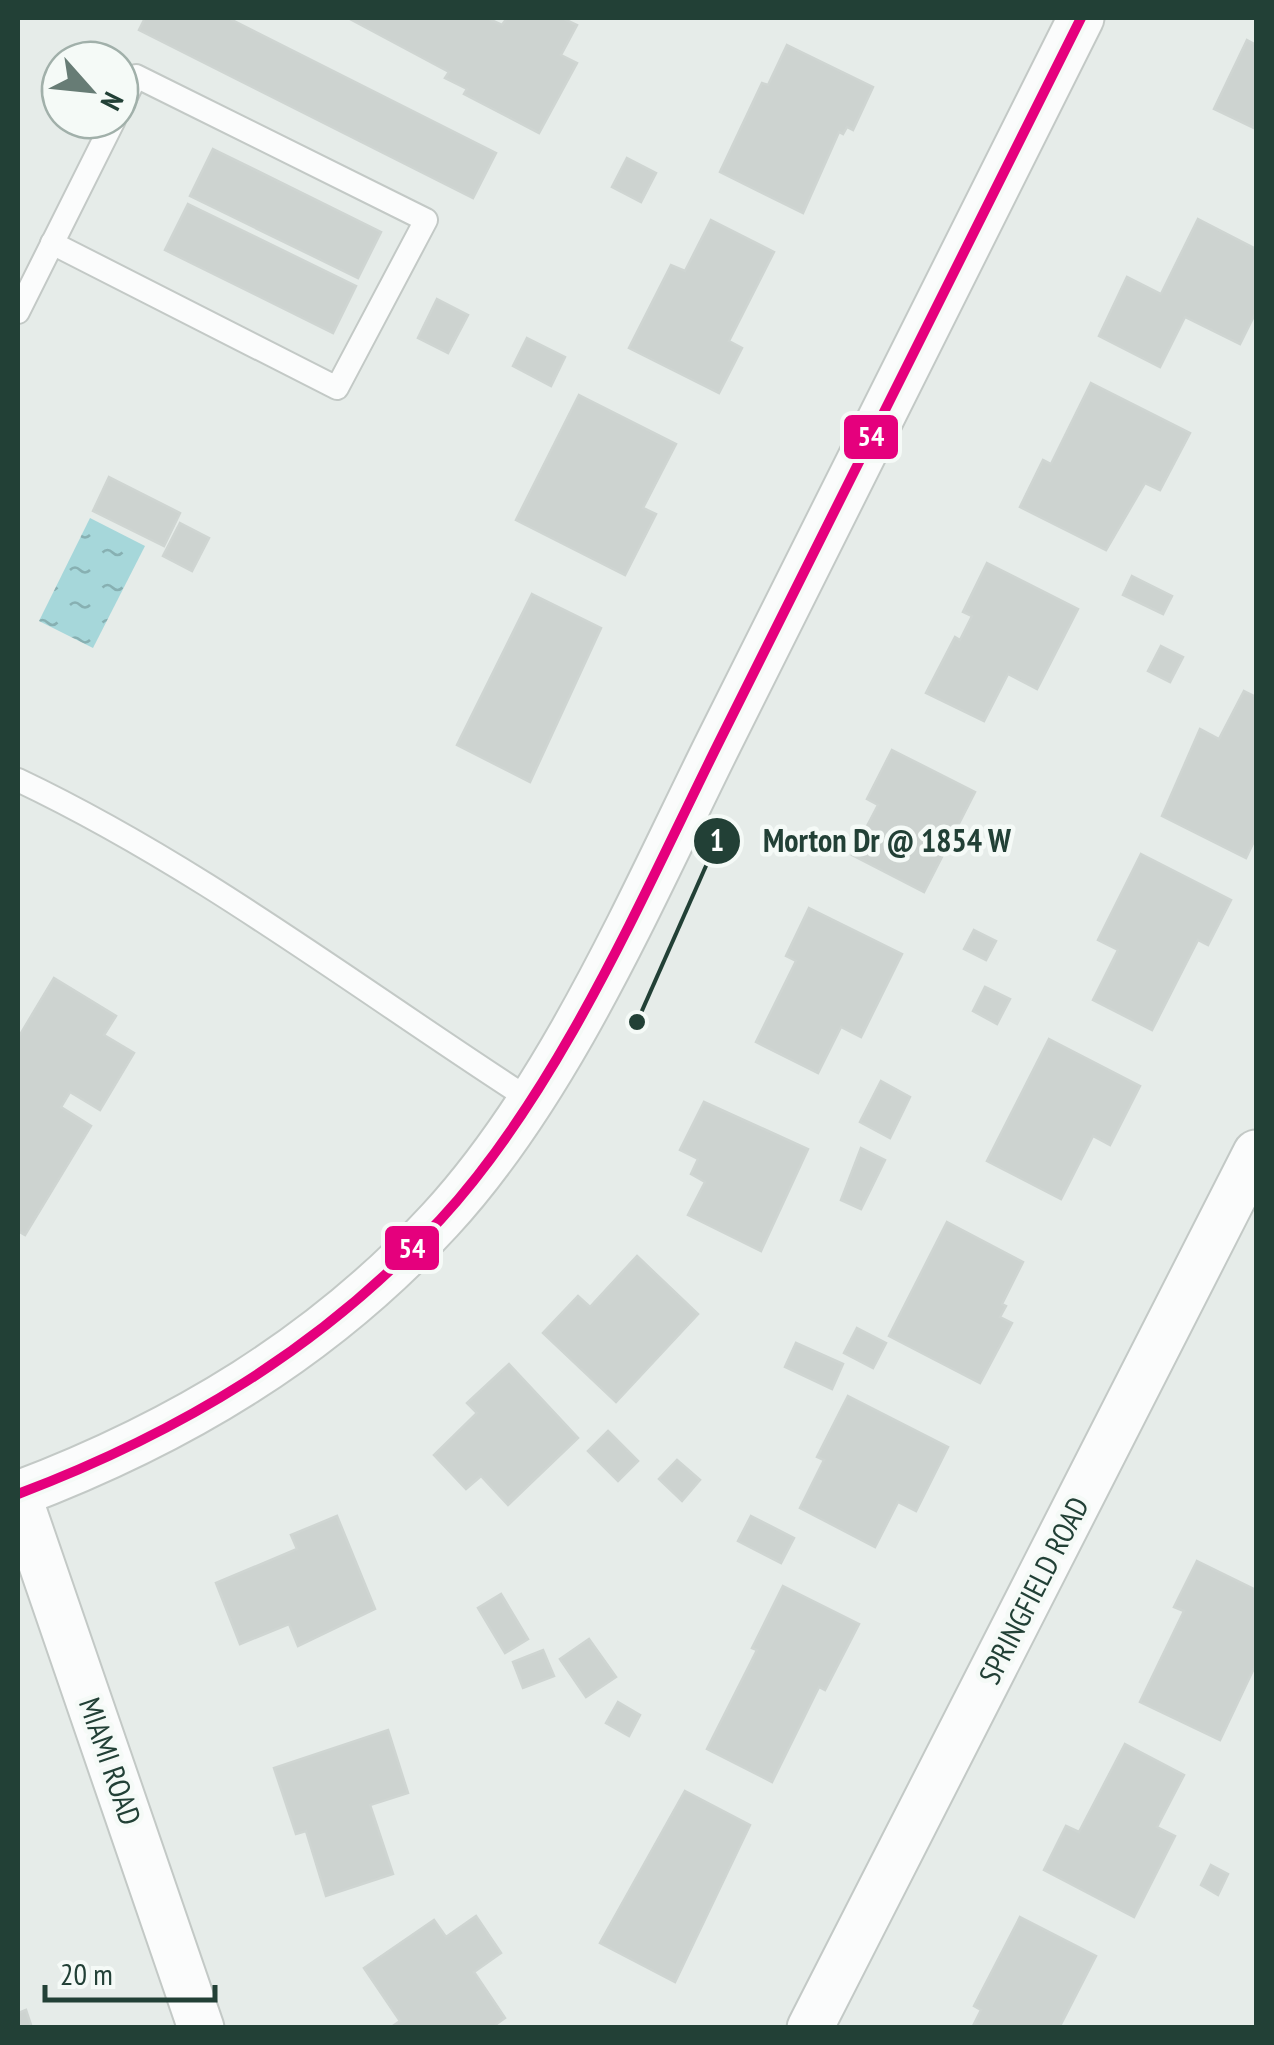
<svg xmlns="http://www.w3.org/2000/svg" width="1274" height="2045" font-family="'PT Sans Narrow',sans-serif">
<style>
.water{fill:url(#water-ripples)}
.building{fill:#cdd3d0;stroke:#cfd5d2;stroke-width:2.5}
.lines{fill:none;stroke-linecap:round;stroke-linejoin:round}
.service-casing{stroke:#c3c9c6;stroke-width:26}
.minor-casing{stroke:#c3c9c6;stroke-width:49}
.service{stroke:#fbfcfc;stroke-width:22}
.minor{stroke:#fbfcfc;stroke-width:45}
.bus-1-casing{stroke:#f5faf7;stroke-width:18}
.bus-1{stroke:#e5007d;stroke-width:10}
.labels{text-anchor:middle;dominant-baseline:central;stroke-width:9;stroke-linejoin:round;paint-order:stroke}
.street-label{font-size:30px;fill:#224036;stroke:#f5faf7}
.leader{fill:none;stroke:#224036;stroke-width:4}
.callout-dot{fill:#224036;stroke:#f5faf7;stroke-width:4}
.mark-label{font-size:30px;text-anchor:middle;font-weight:bold;fill:#fff}
.callout-label{font-size:32px;text-anchor:middle;font-weight:bold;fill:#224036;stroke:#f5faf7;stroke-width:9;stroke-linejoin:round;paint-order:stroke}
.line-badge{stroke:#f5faf7;stroke-width:4}
.badge-label{font-size:28px;text-anchor:middle;font-weight:bold;fill:#fff}
</style>
<defs>
<pattern id="water-ripples" width="26" height="14" patternUnits="userSpaceOnUse" patternTransform="scale(2.5)"><rect width="26" height="14" fill="#a6d7da"/><path d="M2 4q2-2 4 0t4 0M15 11q2-2 4 0t4 0" fill="none" stroke="#87b0b2"/></pattern>
</defs>
<rect width="100%" height="100%" fill="#e6ece9"/>
<!-- water -->
<polygon class="water" points="90,518 145,546 93,648 39,621"/>
<!-- building -->
<g class="building">
<polygon points="145,18 228,18 496,153 473,198 139,30"/>
<polygon points="348,18 487,18 502,25 507,18 562,18 577,25 561,55 577,63 539,133 464,94 467,89 445,78 449,72"/>
<polygon points="1247,40 1256,45 1256,129 1214,109"/>
<polygon points="787,45 873,87 853,130 847,127 843,134 839,132 803,213 720,172 762,83 768,85"/>
<polygon points="213,149 381,232 358,278 190,196"/>
<polygon points="627,158 656,173 641,202 612,187"/>
<polygon points="188,204 356,286 333,333 165,250"/>
<polygon points="1198,219 1256,249 1256,312 1240,344 1185,317 1160,367 1099,336 1127,277 1161,294"/>
<polygon points="711,220 774,252 729,341 742,348 719,393 629,348 671,265 685,271"/>
<polygon points="437,299 468,315 448,353 418,338"/>
<polygon points="527,338 565,357 551,386 513,366"/>
<polygon points="1091,383 1190,433 1160,490 1145,483 1106,550 1020,507 1043,460 1051,464"/>
<polygon points="579,395 676,444 643,508 656,514 625,575 516,520"/>
<polygon points="109,477 180,513 164,546 93,511"/>
<polygon points="180,523 209,538 192,571 163,556"/>
<polygon points="987,563 1078,609 1037,689 1008,674 984,721 926,693 955,637 960,640 972,616 963,612"/>
<polygon points="1132,576 1172,596 1163,614 1123,595"/>
<polygon points="532,594 601,628 530,782 457,745"/>
<polygon points="1161,646 1183,657 1170,682 1148,671"/>
<polygon points="1244,691 1256,697 1256,837 1246,858 1162,816 1200,729 1219,739"/>
<polygon points="892,750 975,792 924,892 852,855 878,805 867,799"/>
<polygon points="1141,854 1231,900 1208,945 1198,940 1152,1030 1093,1000 1118,950 1098,940"/>
<polygon points="809,908 902,954 861,1037 841,1027 818,1073 756,1042 796,961 786,956"/>
<polygon points="974,930 996,941 986,960 964,949"/>
<polygon points="54,978 116,1016 104,1035 134,1053 100,1110 70,1092 61,1107 91,1126 25,1235 18,1231 18,1038"/>
<polygon points="985,987 1010,999 997,1024 973,1011"/>
<polygon points="1049,1039 1140,1086 1110,1145 1093,1136 1061,1199 987,1161"/>
<polygon points="881,1081 910,1097 890,1138 860,1122"/>
<polygon points="704,1102 808,1149 761,1251 688,1215 705,1182 691,1174 698,1159 680,1150"/>
<polygon points="861,1148 885,1160 861,1209 841,1200"/>
<polygon points="947,1222 1023,1262 1002,1304 1006,1306 1000,1317 1012,1323 980,1383 889,1336"/>
<polygon points="637,1256 698,1314 616,1402 543,1333 578,1296 590,1307"/>
<polygon points="857,1328 886,1343 873,1368 844,1353"/>
<polygon points="796,1343 843,1364 832,1389 785,1367"/>
<polygon points="509,1364 578,1438 508,1505 481,1476 466,1489 434,1455 477,1413 467,1403"/>
<polygon points="848,1396 948,1447 916,1511 898,1502 875,1547 800,1508 824,1460 817,1457"/>
<polygon points="608,1431 638,1461 618,1481 588,1451"/>
<polygon points="677,1460 700,1480 682,1501 659,1479"/>
<polygon points="337,1516 375,1609 298,1646 289,1624 240,1644 216,1583 297,1549 291,1535"/>
<polygon points="751,1516 794,1538 781,1563 738,1541"/>
<polygon points="1197,1561 1256,1590 1256,1664 1220,1740 1140,1702 1184,1611 1174,1607"/>
<polygon points="783,1586 859,1624 825,1690 819,1687 772,1782 707,1749 757,1650 752,1648"/>
<polygon points="501,1594 528,1639 505,1653 478,1608"/>
<polygon points="589,1639 616,1677 586,1697 560,1659"/>
<polygon points="543,1650 554,1676 523,1688 513,1662"/>
<polygon points="618,1702 640,1715 629,1736 606,1723"/>
<polygon points="388,1730 408,1793 370,1805 393,1874 326,1896 306,1831 296,1834 274,1768"/>
<polygon points="1125,1744 1184,1775 1157,1827 1175,1836 1134,1917 1044,1870 1066,1826 1079,1832"/>
<polygon points="685,1791 750,1825 675,1982 600,1943"/>
<polygon points="1211,1865 1228,1874 1218,1895 1201,1885"/>
<polygon points="476,1916 501,1953 474,1972 505,2018 491,2028 390,2028 400,2021 364,1968 434,1920 446,1937"/>
<polygon points="1020,1917 1096,1956 1059,2028 972,2028 981,2010 974,2006"/>
<polygon points="26,2010 32,2028 18,2028 18,2013"/>
</g>
<g class="lines">
<!-- service casing -->
<g class="service-casing">
<g id="service">
<polyline points="52,243 337,388 426,220 136,76 120,109"/>
<polyline points="18,312 114,120"/>
<path d="M 18,780 C 199,866 360,990 529,1099"/>
</g>
</g>
<!-- minor casing -->
<g class="minor-casing">
<g id="minor">
<path d="M 18,1494 C 179,1433 322,1348 440,1220 C 559,1091 641,899 719,742 C 839,500 960,259 1081,18"/>
<polyline points="18,1495 201,2028"/>
<polyline points="810,2028 1256,1153"/>
</g>
</g>
<!-- service -->
<use href="#service" class="service"/>
<!-- minor -->
<use href="#minor" class="minor"/>
<!-- bus-1 casing -->
<g class="bus-1-casing">
<path id="bus-1" d="M 18,1494 C 179,1433 322,1348 440,1220 C 559,1091 641,899 719,742 C 839,500 960,259 1081,18"/>
</g>
<!-- bus-1 -->
<use href="#bus-1" class="bus-1"/>
</g>
<g class="labels">
<!-- street labels -->
<g class="street-label">
<text transform="translate(1033 1590) rotate(-63)">SPRINGFIELD ROAD</text>
<text transform="translate(111 1761) rotate(71)">MIAMI ROAD</text>
</g>
</g>
<!-- callouts -->
<path class="leader" d="M637 1022L717 841"/>
<g class="callout-dot">
<circle cx="637" cy="1022" r="10"/>
<circle cx="717" cy="841" r="25"/>
</g>
<g class="mark-label">
<text x="717" y="851">1</text>
</g>
<g class="callout-label">
<text x="887" y="852">Morton Dr @ 1854 W</text>
</g>
<g class="line-badge">
<rect x="842" y="413" width="58" height="48" rx="10" fill="#e5007d"/>
<rect x="383" y="1224" width="58" height="48" rx="10" fill="#e5007d"/>
</g>
<g class="badge-label">
<text x="871" y="446">54</text>
<text x="412" y="1258">54</text>
</g>
<!-- border -->
<rect width="1274" height="2045" fill="none" stroke="#224036" stroke-width="40"/>
<!-- north arrow -->
<g transform="translate(90 90) rotate(117)"><circle r="48" fill="#f5faf7" stroke="#a1b0aa" stroke-width="2.5"/>
<path d="M0-8L18 38L0 25L-18 38Z" fill="#677c75"/>
<text y="-15" font-size="28" font-weight="bold" text-anchor="middle" fill="#224036">N</text>
</g>
<!-- scale -->
<path d="M45 1985v15h170v-15" fill="none" stroke="#224036" stroke-width="5"/>
<text x="60" y="1985" font-size="30" fill="#224036" stroke="#f5faf7" stroke-width="8" paint-order="stroke">20 m</text>
</svg>
